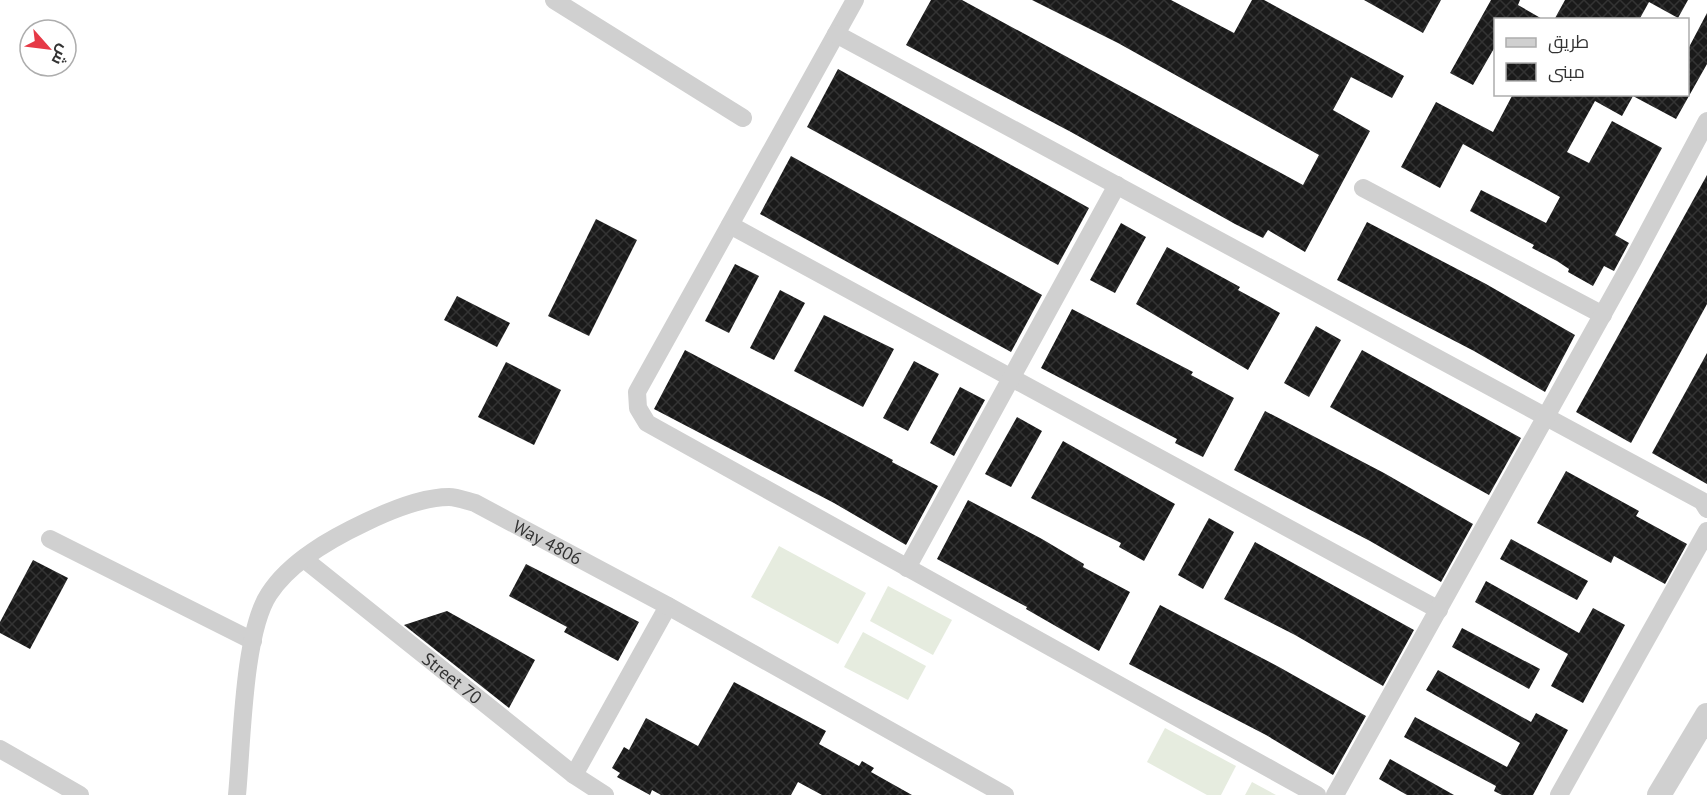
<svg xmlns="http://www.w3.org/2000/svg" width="1707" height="795" font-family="'PT Sans',Cairo,sans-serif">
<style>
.grass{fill:#e6ecdf}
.building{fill:url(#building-cross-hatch)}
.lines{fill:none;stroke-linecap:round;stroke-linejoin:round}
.minor{stroke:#d0d0d0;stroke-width:18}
.tertiary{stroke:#d0d0d0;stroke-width:24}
.labels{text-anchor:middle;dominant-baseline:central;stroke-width:6;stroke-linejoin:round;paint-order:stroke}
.street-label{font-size:18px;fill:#333;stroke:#fff}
</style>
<defs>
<pattern id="building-cross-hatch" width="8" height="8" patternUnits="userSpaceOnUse" patternTransform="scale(1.5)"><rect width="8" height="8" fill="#1a1a1a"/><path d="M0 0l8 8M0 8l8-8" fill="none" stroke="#333"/></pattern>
</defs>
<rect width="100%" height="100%" fill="#fff"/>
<!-- grass -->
<g class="grass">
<polygon points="779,546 866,593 838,644 751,597"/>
<polygon points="888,586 952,620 933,655 870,621"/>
<polygon points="863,632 926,666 908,700 844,667"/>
<polygon points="1165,728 1236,766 1221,795 1207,795 1147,762"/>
<polygon points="1252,782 1276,795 1245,795"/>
</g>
<!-- building -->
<g class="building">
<polygon points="931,0 962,0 1303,185 1319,155 1118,43 1032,0 1171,0 1234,33 1252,0 1264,0 1404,76 1392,98 1351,77 1333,110 1370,131 1305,252 1268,230 1263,238 1235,224 1071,132 906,45"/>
<polygon points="1364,0 1441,0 1423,33"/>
<polygon points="1491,0 1520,0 1518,5 1544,20 1496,20 1496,45 1473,85 1450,73"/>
<polygon points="1565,0 1688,0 1678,18 1649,2 1639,20 1554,20"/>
<polygon points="1707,13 1707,64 1676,119 1633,96 1622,116 1595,101 1567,152 1589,163 1612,121 1662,148 1615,235 1629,243 1614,271 1604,266 1593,286 1568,272 1569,269 1557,261 1532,248 1534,245 1470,211 1481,190 1546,223 1560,197 1463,144 1440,188 1401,167 1436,102 1493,132 1513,94 1688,94 1688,49"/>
<polygon points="838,69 1089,208 1058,265 807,127"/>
<polygon points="791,156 1042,295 1011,352 760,214"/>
<polygon points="1707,175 1707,304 1631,443 1576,412"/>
<polygon points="596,219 637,240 589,336 548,316"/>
<polygon points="1367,222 1486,284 1575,335 1545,392 1474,351 1337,280"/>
<polygon points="1121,223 1146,237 1115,293 1090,280"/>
<polygon points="1167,247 1240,287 1238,290 1280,313 1248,370 1136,304"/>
<polygon points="735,264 759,276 729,333 705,321"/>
<polygon points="780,290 805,303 774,360 750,348"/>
<polygon points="457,296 510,323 497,347 444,320"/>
<polygon points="1072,309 1193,372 1191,375 1234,398 1203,457 1175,443 1177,439 1041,368"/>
<polygon points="824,315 894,349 863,407 794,371"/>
<polygon points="1316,326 1341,340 1309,397 1284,383"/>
<polygon points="685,350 893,460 892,462 938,486 906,545 834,503 654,409"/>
<polygon points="1362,350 1521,438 1489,495 1330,407"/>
<polygon points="1707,353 1707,484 1652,453"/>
<polygon points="914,361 939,374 908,431 883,418"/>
<polygon points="506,362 561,390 534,445 478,417"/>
<polygon points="960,387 985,400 954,456 930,443"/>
<polygon points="1265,411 1384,473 1473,524 1441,582 1370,541 1234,470"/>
<polygon points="1017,417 1042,431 1011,487 985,474"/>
<polygon points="1063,441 1175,504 1144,561 1119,547 1121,543 1031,498"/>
<polygon points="1566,471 1639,511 1636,516 1687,544 1665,584 1614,556 1611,563 1537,523"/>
<polygon points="968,500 1042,539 1084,564 1083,567 1130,592 1099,651 1026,609 1027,607 937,559"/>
<polygon points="1209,518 1234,532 1203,589 1178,575"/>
<polygon points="1511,539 1588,581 1577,600 1500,559"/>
<polygon points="1255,542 1414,630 1383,686 1295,635 1224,599"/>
<polygon points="33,560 68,578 30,649 0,633 0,622"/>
<polygon points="526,564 639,622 618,661 564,632 567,627 509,596"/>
<polygon points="1486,581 1579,633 1593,608 1625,625 1583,703 1551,686 1568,654 1475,602"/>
<polygon points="1160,605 1279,667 1366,716 1333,775 1266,735 1129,664"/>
<polygon points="447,611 535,660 509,708 404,625"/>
<polygon points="1462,628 1540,669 1529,689 1452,647"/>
<polygon points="1438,670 1531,722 1536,713 1568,730 1533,795 1502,795 1494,791 1496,786 1404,737 1415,717 1507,767 1520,743 1426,690"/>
<polygon points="734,682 826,731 819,744 859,766 862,761 874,768 871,772 912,795 822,795 798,782 791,795 661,795 652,790 650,795 617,777 620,773 612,768 624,747 629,750 646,718 698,746"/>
<polygon points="1390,759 1454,795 1407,795 1379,779"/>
</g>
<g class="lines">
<!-- minor -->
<g class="minor">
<polyline points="554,0 743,118"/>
<polyline points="855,0 637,392 638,408 647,423 1317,795"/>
<polyline points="836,34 1702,501 1707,509"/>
<polyline points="1363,188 1603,315"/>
<polyline points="730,225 1439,610"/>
<polyline points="50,539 253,641"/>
<path id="s1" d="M 304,559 L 574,775 L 605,795"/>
<polyline points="907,568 1117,185"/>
<polyline points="0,749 80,795"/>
<polyline points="574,775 668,606"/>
<path id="s2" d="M 237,795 C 242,745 243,633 269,594 C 290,561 332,538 366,522 C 391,510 422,497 449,497 C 457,497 467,501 475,503 L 668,606 L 1005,795"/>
<polyline points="1335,795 1633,260 1707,121"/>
<polyline points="1559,795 1707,531"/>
</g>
<!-- tertiary -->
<polyline class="tertiary" points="1659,795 1707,715"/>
</g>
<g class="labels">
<!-- street labels -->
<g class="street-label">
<text stroke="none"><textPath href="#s2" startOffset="524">Way 4806</textPath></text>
<text stroke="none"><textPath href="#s1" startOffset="190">Street 70</textPath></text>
</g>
</g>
<!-- legend -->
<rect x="1494" y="18" width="195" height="78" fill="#ffffff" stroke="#adadad" stroke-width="1.5"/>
<rect x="1506" y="38" width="30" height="9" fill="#d0d0d0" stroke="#adadad" stroke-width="1.5"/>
<text x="1548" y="48" font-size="18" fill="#333333">طريق</text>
<rect x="1506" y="63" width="30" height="18" fill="url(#building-cross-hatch)" stroke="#adadad" stroke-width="1.5"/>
<text x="1548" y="78" font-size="18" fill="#333333">مبنى</text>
<!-- north arrow -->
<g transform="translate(48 48) rotate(118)"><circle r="28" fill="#ffffff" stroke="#adadad" stroke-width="1.5"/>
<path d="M0-4.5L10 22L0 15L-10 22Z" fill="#e63946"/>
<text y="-9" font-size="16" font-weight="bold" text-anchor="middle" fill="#333333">ش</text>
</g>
</svg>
